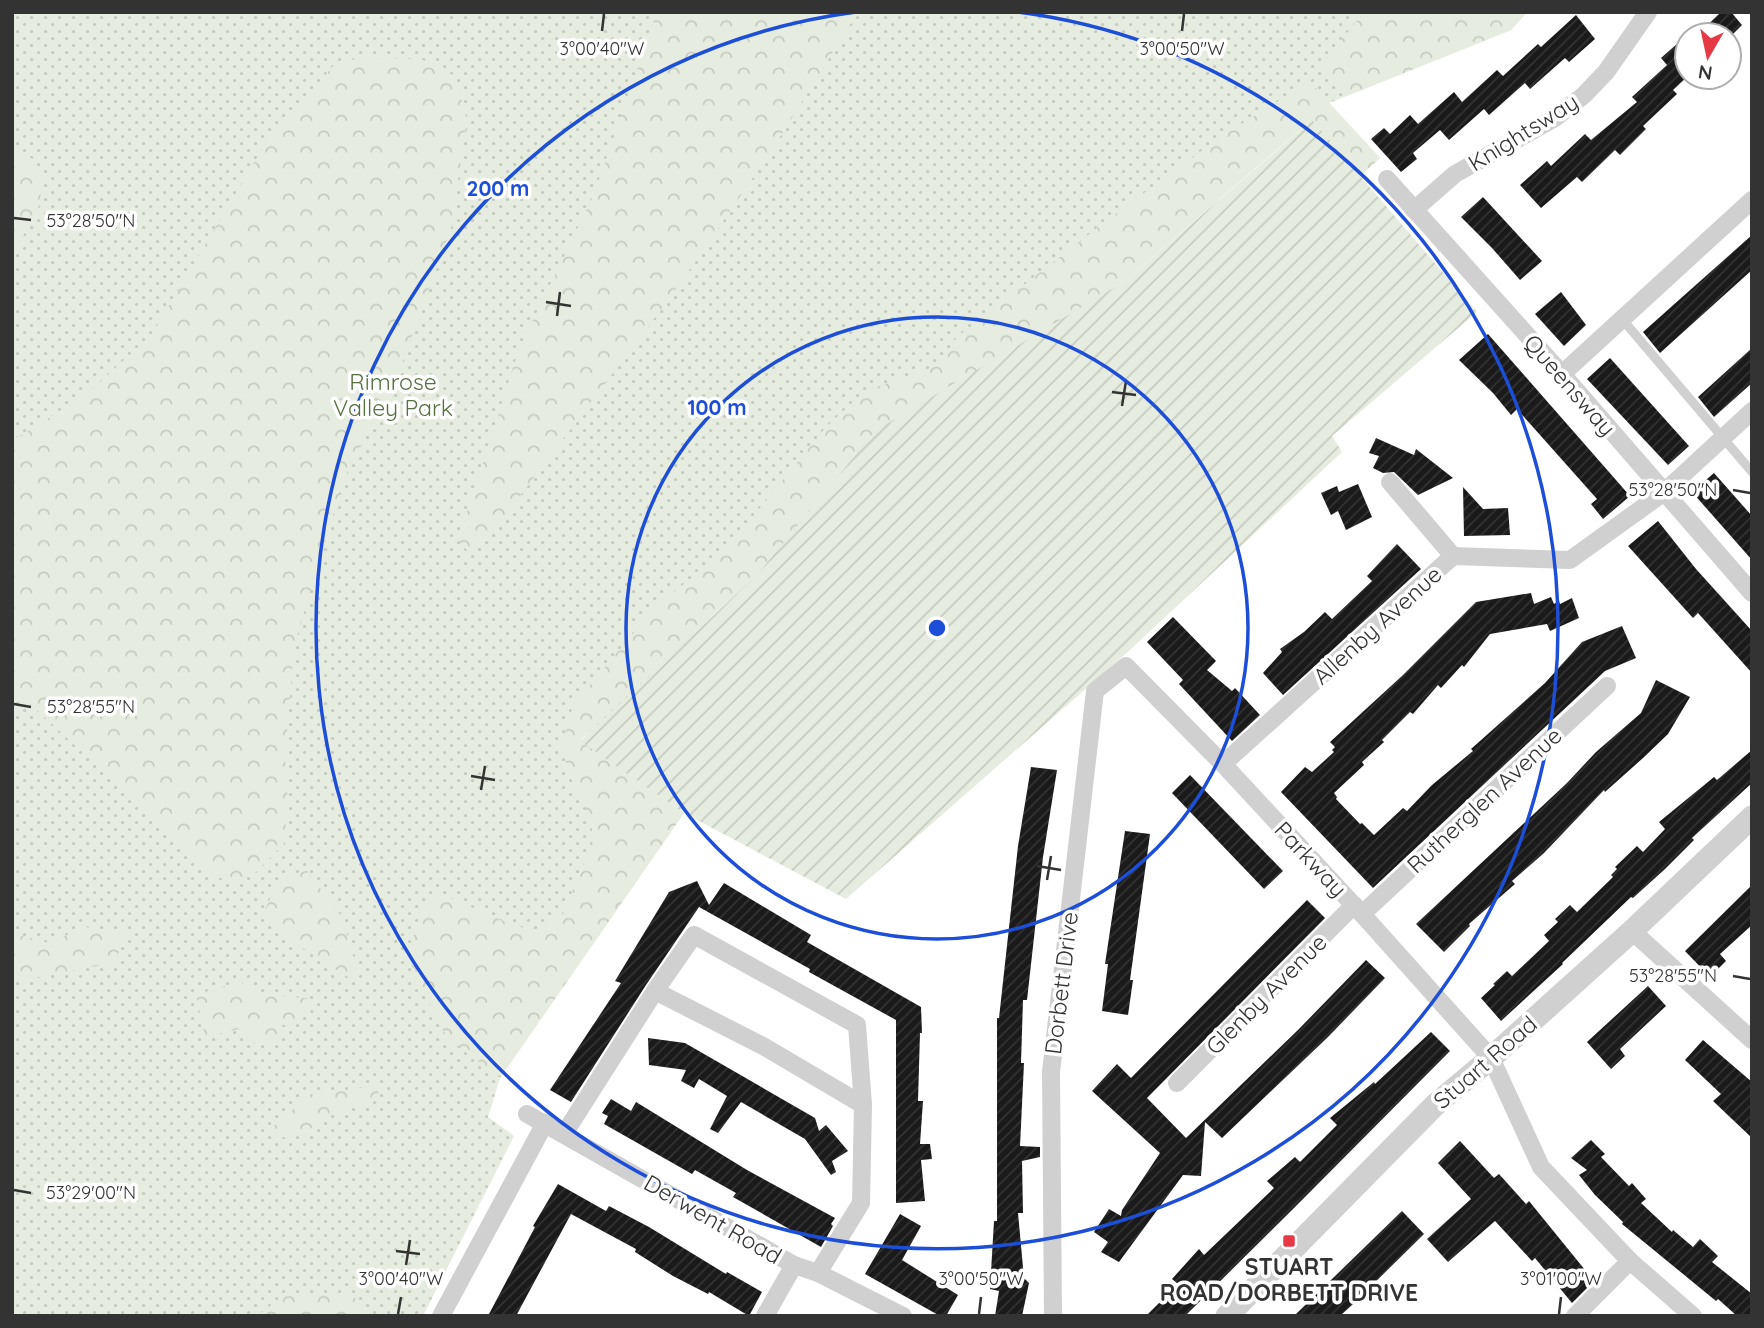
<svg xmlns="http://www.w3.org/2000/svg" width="1764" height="1328" font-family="Quicksand,sans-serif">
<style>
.grass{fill:url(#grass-dots)}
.forest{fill:url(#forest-crowns)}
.garden{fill:url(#garden-furrows)}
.building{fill:url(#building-hatch)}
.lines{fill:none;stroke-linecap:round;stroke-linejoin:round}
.service{stroke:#d0d0d0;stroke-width:9}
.minor{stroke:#d0d0d0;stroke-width:18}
.tertiary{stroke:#d0d0d0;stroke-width:23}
.ticks{fill:none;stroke:#333;stroke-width:2.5}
.ring{fill:none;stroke:#1d4ed8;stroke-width:3.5}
.poi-dot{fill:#e63946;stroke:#fff;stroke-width:2.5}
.labels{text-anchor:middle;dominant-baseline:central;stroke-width:7;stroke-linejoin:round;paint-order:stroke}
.street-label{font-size:23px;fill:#333;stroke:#fff}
.park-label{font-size:23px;fill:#56703f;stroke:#fff}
.poi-label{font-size:23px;font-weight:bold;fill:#333;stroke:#fff}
.ticks-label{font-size:18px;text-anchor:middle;fill:#333;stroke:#fff;stroke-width:7;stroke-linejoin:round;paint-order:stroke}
.centre{fill:#1d4ed8;stroke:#fff;stroke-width:3.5}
.ring-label{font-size:21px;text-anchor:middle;font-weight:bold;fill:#1d4ed8;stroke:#fff;stroke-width:7;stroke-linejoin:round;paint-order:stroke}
</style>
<defs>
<pattern id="grass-dots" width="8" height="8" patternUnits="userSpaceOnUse" patternTransform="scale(1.75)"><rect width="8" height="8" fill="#e6ecdf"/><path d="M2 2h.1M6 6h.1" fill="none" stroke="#c6cbc0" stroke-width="1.8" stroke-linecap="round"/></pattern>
<pattern id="forest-crowns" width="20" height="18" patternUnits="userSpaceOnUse" patternTransform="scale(1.75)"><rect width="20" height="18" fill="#e6ecdf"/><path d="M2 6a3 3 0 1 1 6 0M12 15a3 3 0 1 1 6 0" fill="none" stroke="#c6cbc0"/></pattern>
<pattern id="garden-furrows" width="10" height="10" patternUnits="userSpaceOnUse" patternTransform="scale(1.75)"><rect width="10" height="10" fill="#e6ecdf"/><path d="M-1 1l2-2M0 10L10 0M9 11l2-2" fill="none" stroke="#c6cbc0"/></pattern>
<pattern id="building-hatch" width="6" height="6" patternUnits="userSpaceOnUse" patternTransform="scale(1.75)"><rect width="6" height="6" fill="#1a1a1a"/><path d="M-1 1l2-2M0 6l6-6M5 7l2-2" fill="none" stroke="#333"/></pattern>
</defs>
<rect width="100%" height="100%" fill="#fff"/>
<!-- grass -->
<polygon class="grass" points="12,12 1527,12 1511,30 1329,103 1380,158 1360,176 1312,120 580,740 684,813 500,1078 488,1117 514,1136 423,1316 12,1316"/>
<!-- forest -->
<g class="forest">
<polygon points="657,12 858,12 770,153 672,295 489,537 467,550 458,541 519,349 594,194"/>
<polygon points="1364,12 1527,12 1511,30 1347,96 1319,67"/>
<polygon points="358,58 421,59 455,76 467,120 451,228 399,372 343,481 294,647 285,757 288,803 284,844 255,873 234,882 217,877 12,687 12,439 23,434 87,394 152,334 262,149 333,66"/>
<polygon points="1310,82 1380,158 1360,176 1311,120 1125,281 875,431 758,574 580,740 684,813 500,1078 447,1038 415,977 408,953 424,903 434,895 446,896 515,926 537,930 563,914 593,842 591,821 571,778 561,747 573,705 656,606 722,554 827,426 865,391 939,365 957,337 1106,221 1223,135"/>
<polygon points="12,149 35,160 43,184 37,214 12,253"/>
<path d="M 307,871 L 342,917 L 359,975 L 351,979 L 281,934 L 265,911 C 272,891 285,873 307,871 Z"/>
<polygon points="85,927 127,932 114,963 12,982 12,933 49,943"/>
<polygon points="240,981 257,995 308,998 311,1013 279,1027 280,1045 253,1044 244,1028 205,1037 196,995"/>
<polygon points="378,1085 379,1100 321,1117 308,1132 280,1138 266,1130 286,1119 302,1097"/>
<polygon points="353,1294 364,1316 257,1316 283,1296"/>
</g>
<!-- garden -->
<polygon class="garden" points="1312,120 1477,312 1332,436 1342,452 1131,649 846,899 684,813 580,741 758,574 875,431 1125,281"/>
<!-- building -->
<g class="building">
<polygon points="1721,12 1731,12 1742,25 1732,35 1697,35"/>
<polygon points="1576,15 1595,39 1569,62 1565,58 1530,89 1525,83 1489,115 1484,109 1449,140 1440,130 1413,153 1417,159 1401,172 1371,139 1384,128 1390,134 1410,115 1418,124 1454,92 1462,102 1497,70 1503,76 1538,44 1541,47"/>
<polygon points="1687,35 1687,77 1673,90 1677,94 1643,126 1646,129 1620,155 1615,150 1582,182 1577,177 1541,208 1520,185 1547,161 1551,166 1585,134 1591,140 1637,102 1632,97 1667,65 1661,58"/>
<polygon points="1483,197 1542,261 1520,280 1492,248 1461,217"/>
<polygon points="1752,235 1752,270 1660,353 1643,332"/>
<polygon points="1561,292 1586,325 1564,346 1535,314"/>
<polygon points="1488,334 1630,496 1603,519 1591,504 1597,499 1517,409 1511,415 1493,393 1459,360"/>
<polygon points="1752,348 1752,383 1714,417 1698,397"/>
<polygon points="1610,358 1689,446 1668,465 1587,379"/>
<polygon points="1376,438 1414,455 1416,449 1453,478 1418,495 1394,472 1383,473 1373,468 1379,456 1369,453"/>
<polygon points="1714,473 1752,516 1752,560 1692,492"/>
<polygon points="1358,484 1372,517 1346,530 1338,511 1331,515 1321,493 1337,486 1339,492"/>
<polygon points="1463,487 1483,509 1508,508 1510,535 1464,536"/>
<polygon points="1658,521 1696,569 1752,631 1752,673 1698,613 1693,618 1628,546"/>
<polygon points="1397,544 1421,569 1283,695 1263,673 1282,652 1280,649 1304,632 1325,612 1332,619 1372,581 1367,576"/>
<polygon points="1531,593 1534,604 1551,597 1554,604 1559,601 1560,604 1572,598 1579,618 1550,631 1547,624 1490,634 1464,667 1462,665 1441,688 1438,685 1413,714 1410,712 1382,740 1384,742 1362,762 1364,765 1334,793 1337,797 1336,799 1360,824 1362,823 1374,835 1403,808 1407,811 1432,785 1473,751 1471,749 1545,683 1582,642 1622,626 1636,658 1605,671 1373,888 1281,792 1305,767 1312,772 1334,752 1332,750 1335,747 1330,742 1403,675 1476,602"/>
<polygon points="1173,617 1216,661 1207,670 1232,691 1235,688 1260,715 1232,741 1179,684 1183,680 1147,642"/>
<polygon points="1656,680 1690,697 1668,734 1643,758 1605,792 1604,790 1544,853 1512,881 1515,884 1469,924 1470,926 1444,952 1416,924 1567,783 1596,752 1641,713"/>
<polygon points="1752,750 1752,783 1692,838 1694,840 1665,869 1633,898 1631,897 1562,963 1563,964 1501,1021 1481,998 1495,985 1493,984 1507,971 1512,976 1549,941 1544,935 1558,922 1555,919 1570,905 1577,912 1613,877 1611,875 1617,869 1615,867 1637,846 1643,852 1665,829 1659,822 1714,777 1717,780"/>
<polygon points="1031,767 1057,770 1043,857 1027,1000 1023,1000 1021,1063 1024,1063 1020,1146 1040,1147 1040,1157 1022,1161 1023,1213 1018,1213 1024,1278 1029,1283 1022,1316 995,1316 999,1291 990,1289 994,1221 997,1221 997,1018 999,1018 1018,846"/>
<polygon points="1190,775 1283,871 1264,889 1172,793"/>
<polygon points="1125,831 1150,834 1130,980 1133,980 1128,1015 1102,1011 1108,964 1105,964"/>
<polygon points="697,881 709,905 724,883 811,935 807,942 921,1007 922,1033 920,1033 918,1101 923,1101 920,1144 930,1144 932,1159 921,1160 925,1201 896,1203 896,1020 809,972 810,969 699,907 646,985 571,1102 550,1090 621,983 615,981 669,892"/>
<polygon points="1752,885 1752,925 1720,954 1726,961 1710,977 1685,951"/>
<polygon points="1307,900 1325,918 1147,1098 1186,1138 1298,1030 1366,960 1385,978 1328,1037 1222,1138 1205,1122 1201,1176 1183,1175 1119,1262 1101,1252 1108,1242 1094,1232 1109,1209 1121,1216 1122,1210 1160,1153 1092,1091 1117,1064 1131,1078"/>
<polygon points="1648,986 1666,1006 1620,1049 1625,1056 1611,1069 1587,1042"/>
<polygon points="1431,1032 1450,1051 1293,1209 1185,1316 1146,1316 1178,1284 1172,1279 1199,1249 1204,1255 1274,1188 1267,1181 1295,1157 1300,1162 1337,1125 1330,1118 1374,1082 1375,1084"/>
<polygon points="648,1038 685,1043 815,1118 819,1131 826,1125 848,1151 832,1161 836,1172 831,1175 805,1139 741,1102 718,1133 710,1129 727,1096 699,1079 694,1088 681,1081 686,1070 649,1065"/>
<polygon points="1703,1040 1752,1082 1752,1138 1713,1101 1721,1094 1685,1060"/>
<polygon points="611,1099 631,1111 636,1102 747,1170 835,1218 831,1224 833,1226 821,1247 733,1197 736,1193 695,1170 692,1174 604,1124 608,1116 602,1113"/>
<polygon points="1591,1140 1605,1154 1601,1157 1629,1186 1632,1183 1646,1199 1641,1203 1672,1232 1673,1230 1693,1247 1700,1239 1718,1256 1712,1262 1752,1294 1752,1316 1737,1316 1718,1299 1716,1301 1622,1224 1623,1222 1595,1195 1579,1175 1587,1170 1571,1158"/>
<polygon points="1460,1141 1494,1178 1499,1174 1526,1204 1529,1201 1594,1281 1572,1303 1535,1258 1532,1261 1495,1221 1448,1262 1427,1239 1471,1199 1438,1163"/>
<polygon points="558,1184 606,1211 609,1206 649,1227 726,1274 727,1272 762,1292 749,1316 709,1292 708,1294 673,1276 635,1252 636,1249 571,1214 516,1316 488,1316 535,1227 533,1226"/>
<polygon points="1402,1211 1424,1234 1352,1305 1340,1316 1294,1316"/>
<polygon points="900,1214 921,1226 902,1260 958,1295 946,1316 940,1316 865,1274"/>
</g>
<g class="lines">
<!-- service -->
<polyline class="service" points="1622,319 1752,472"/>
<!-- minor -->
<g class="minor">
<polyline points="1387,179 1562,374 1752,593"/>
<polyline points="1414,210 1455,174 1555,118 1584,95 1606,72 1648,12"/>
<polyline points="1562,374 1752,200"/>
<polyline points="1390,482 1453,556"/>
<polyline points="1223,764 1453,556 1570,560 1663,493 1752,411"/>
<polyline points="1362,914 1607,686"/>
<polyline points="1632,931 1752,1040"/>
<polyline points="655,991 763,1046 863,1105"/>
<polyline points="1177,1083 1354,905"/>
<polyline points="527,1114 794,1265 818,1273 903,1316"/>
<polyline points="564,1134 655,991 694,935 857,1025 863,1105 861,1203 818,1273"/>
<polyline points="441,1316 545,1123"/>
<polyline points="765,1316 794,1265"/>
<polyline points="1053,1316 1051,1072 1095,691 1126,666 1223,764 1362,914 1491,1058 1541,1167 1630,1261 1693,1316"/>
<polyline points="1575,1316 1630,1261"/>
</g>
<!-- tertiary -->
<polyline class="tertiary" points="1227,1316 1435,1105 1491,1058 1632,931 1752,817"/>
</g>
<!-- ticks -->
<path class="ticks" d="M 602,31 L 604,14M 1182,31 L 1184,14M 14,218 L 31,220M 546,302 L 571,306M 557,316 L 560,292M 1112,392 L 1136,395M 1122,406 L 1126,381M 1733,490 L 1750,493M 14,704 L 31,707M 471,776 L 495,780M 481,790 L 485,766M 1037,866 L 1061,870M 1047,880 L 1051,856M 1733,976 L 1750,979M 14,1190 L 31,1193M 396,1251 L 420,1254M 406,1265 L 410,1240M 398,1314 L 401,1297M 979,1314 L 981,1297M 1559,1314 L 1561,1297"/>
<!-- distance rings -->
<g class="ring">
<circle cx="937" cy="628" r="311"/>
<path d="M1018 12A621 621 0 1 1 856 12"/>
</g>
<!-- markers -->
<rect class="poi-dot" x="1282" y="1234" width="14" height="14" rx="3.5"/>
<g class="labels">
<!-- street labels -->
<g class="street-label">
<text transform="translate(1523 132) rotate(-32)">Knightsway</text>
<text transform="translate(1570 385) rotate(49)">Queensway</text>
<text transform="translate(1377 625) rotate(-42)">Allenby Avenue</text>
<text transform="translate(1484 800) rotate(-43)">Rutherglen Avenue</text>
<text transform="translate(1311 859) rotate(47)">Parkway</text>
<text transform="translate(1061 983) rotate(-83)">Dorbett Drive</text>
<text transform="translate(1266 994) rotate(-45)">Glenby Avenue</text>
<text transform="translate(1485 1062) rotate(-41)">Stuart Road</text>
<text transform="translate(713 1219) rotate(30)">Derwent Road</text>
</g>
<!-- park labels -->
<g class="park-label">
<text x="393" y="381">Rimrose<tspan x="393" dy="26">Valley Park</tspan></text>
</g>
<!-- poi labels -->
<g class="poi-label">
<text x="1289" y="1266">STUART<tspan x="1289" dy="26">ROAD/DORBETT DRIVE</tspan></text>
</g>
</g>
<g class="ticks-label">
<text x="602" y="55">3°00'40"W</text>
<text x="1182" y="55">3°00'50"W</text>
<text x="91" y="227">53°28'50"N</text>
<text x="1673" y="496">53°28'50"N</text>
<text x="91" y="713">53°28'55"N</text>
<text x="1673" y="982">53°28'55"N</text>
<text x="91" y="1199">53°29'00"N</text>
<text x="401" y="1285">3°00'40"W</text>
<text x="981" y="1285">3°00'50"W</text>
<text x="1561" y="1285">3°01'00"W</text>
</g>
<circle cx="937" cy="628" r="10" class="centre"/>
<g class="ring-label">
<text x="498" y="196">200 m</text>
<text x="717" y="415">100 m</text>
</g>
<!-- border -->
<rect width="1764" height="1328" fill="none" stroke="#333333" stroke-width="28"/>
<!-- north arrow -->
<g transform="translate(1708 56) rotate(189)"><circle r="33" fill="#ffffff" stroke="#adadad" stroke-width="2"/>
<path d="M0-5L12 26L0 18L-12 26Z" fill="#e63946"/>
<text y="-10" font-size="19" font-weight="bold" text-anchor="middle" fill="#333333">N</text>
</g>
</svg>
